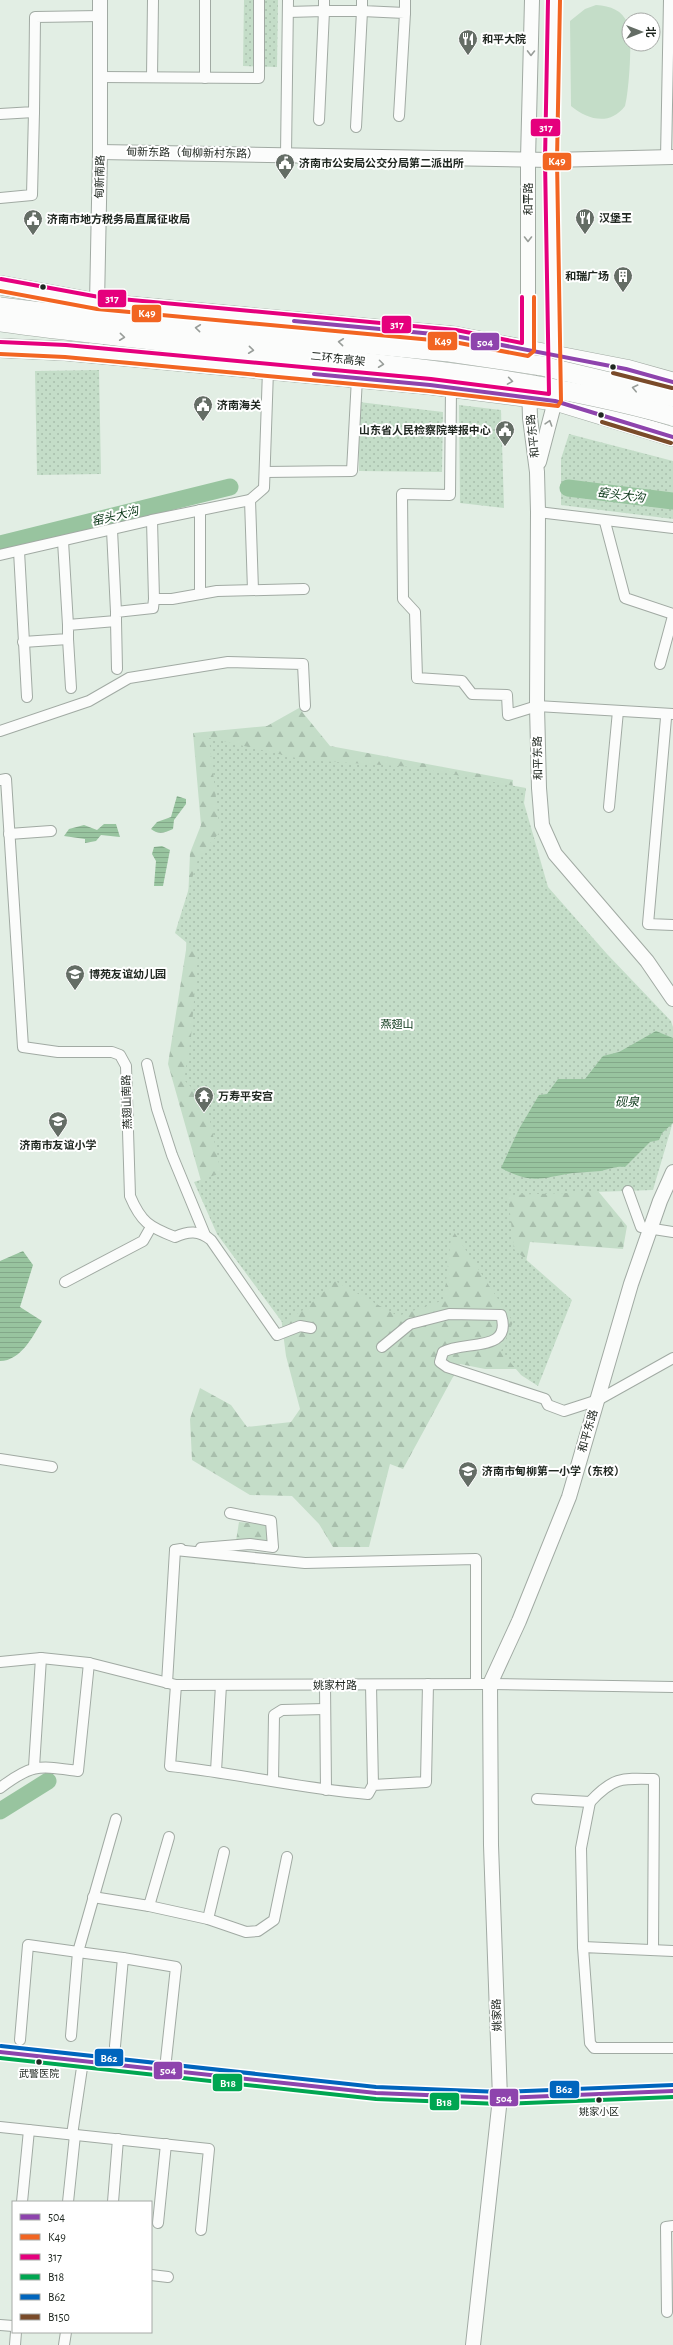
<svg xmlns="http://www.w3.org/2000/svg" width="673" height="2345" font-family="'Alegreya Sans','Noto Sans SC',sans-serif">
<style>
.forest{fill:url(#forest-firs)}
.park{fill:url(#park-dots)}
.pitch{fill:#c4ddc8}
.water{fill:url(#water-rules)}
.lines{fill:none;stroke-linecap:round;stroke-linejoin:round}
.river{stroke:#98c49f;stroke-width:17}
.street-casing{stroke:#a1aaa3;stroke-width:12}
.secondary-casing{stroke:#a1aaa3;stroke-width:16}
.highway-casing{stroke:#a1aaa3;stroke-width:20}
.street{stroke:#fbfcfb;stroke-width:10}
.secondary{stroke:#fbfcfb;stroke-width:14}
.highway{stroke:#fbfcfb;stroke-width:19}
.highway-bridge-casing{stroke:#a1aaa3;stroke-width:20;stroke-linecap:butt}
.highway-bridge{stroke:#fbfcfb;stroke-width:19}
.bus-1-casing{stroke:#fff;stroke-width:7}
.bus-2-casing{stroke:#fff;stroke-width:7}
.bus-3-casing{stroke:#fff;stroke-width:7}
.bus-4-casing{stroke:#fff;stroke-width:7}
.bus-5-casing{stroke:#fff;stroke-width:7}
.bus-6-casing{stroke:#fff;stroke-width:7}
.bus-1{stroke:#8e44ad;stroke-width:4}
.bus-2{stroke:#f26522;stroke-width:4}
.bus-3{stroke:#e5007d;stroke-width:4}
.bus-4{stroke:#00a651;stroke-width:4}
.bus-5{stroke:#0065bd;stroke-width:4}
.bus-6{stroke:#7a4b2a;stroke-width:4}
.oneway{stroke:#989d99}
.bus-dot{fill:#202821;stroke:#fff;stroke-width:1.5}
.labels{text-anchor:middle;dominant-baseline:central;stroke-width:4;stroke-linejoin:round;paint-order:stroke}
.bus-label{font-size:10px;fill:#202821;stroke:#fff}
.poi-label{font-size:11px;font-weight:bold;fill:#202821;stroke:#fff;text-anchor:start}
.street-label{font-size:11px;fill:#202821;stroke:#fff}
.park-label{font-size:11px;fill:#063314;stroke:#fff}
.water-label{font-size:12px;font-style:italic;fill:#0c3819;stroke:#fff}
.line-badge{stroke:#fff;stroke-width:1.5}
.badge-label{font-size:11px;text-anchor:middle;font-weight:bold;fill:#fff}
</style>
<defs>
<pattern id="forest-firs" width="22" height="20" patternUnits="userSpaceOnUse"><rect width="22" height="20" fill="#c4ddc8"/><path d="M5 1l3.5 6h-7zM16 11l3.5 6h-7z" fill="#a8beac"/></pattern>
<pattern id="park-dots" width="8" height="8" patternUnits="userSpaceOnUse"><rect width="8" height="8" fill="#c4ddc8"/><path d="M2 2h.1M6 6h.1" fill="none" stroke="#a8beac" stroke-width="1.8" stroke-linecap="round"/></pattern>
<pattern id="water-rules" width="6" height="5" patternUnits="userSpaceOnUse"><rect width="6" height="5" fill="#98c49f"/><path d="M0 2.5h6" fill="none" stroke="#83a889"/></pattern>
</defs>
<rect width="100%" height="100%" fill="#e2eee4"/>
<!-- forest -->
<g class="forest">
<polygon points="299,708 330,746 513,780 506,870 598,1191 627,1226 623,1249 530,1242 524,1272 534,1369 485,1369 460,1364 403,1469 390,1464 369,1547 333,1547 319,1524 292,1496 250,1495 192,1460 190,1419 200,1388 231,1405 247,1427 291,1422 300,1409 286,1356 280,1309 203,1188 168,1064 186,950 190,853 201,825 193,733 267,726"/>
<polygon points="239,1522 267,1525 267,1543 236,1541"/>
</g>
<!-- park -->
<g class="park">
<polygon points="244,0 278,0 277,67 243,66"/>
<polygon points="99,370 101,474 37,475 35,371"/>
<polygon points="359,402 443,412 442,472 359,471"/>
<polygon points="459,405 501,410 504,508 460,503"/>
<polygon points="569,434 673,461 673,519 561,505 561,459"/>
<polygon points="209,738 305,760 413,767 526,788 524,803 548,887 607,954 671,1021 673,1027 673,1122 653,1190 508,1195 514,1249 572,1300 538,1386 521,1375 501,1351 513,1322 452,1229 444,1300 398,1316 335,1281 305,1309 282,1322 217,1234 194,1182 221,1173 206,1102 184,1080 191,1037 198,952 175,933 199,856 220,832"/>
</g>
<!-- pitch -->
<path class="pitch" d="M 596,5 C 611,6 622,10 628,24 C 633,34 629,93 625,106 C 610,126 588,120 571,106 L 570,21 L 585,9 Z"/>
<!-- water -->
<g class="water">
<path d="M 177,796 L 186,799 L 186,804 L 174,820 L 173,829 C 164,833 159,835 151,829 L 157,822 L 171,817 Z"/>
<polygon points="104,824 116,824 120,837 101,835 96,841 85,843 85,839 64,836 69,829 84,825 97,830"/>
<polygon points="162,846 170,850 163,886 154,886 156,861 152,854 154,847"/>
<path d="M 656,1031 L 673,1038 L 673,1123 L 662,1133 L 659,1140 L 650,1142 L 625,1167 C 616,1166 610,1169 601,1171 C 592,1172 582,1172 573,1173 C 541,1178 532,1185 501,1168 L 519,1129 L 539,1095 L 547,1094 L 558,1079 L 585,1079 L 603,1056 L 619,1052 Z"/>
<path d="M 23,1251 L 33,1265 L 20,1307 L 42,1321 C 33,1336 21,1361 0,1361 L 0,1261 Z"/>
</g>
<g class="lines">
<!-- river -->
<g class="river">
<polyline points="568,488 673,501"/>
<polyline points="0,544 230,487"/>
<polyline points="0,1811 48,1781"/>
</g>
<!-- street casing -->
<g class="street-casing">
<g id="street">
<polyline points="205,0 205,78"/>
<polyline points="324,0 324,11 362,11 356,127"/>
<polyline points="362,0 362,11 405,13 399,116"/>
<polyline points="288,12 324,11 319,120"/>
<polyline points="405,13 405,0"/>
<polyline points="100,77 259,78 259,0"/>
<polyline points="152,77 153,0"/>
<polyline points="0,114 34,112 35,17 100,16"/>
<polyline points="286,155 288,0"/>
<polyline points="666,158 669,0"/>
<polyline points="0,198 32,195 34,112"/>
<polyline points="451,388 450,495 402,494 403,599 415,612 417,678 462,681 472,694 507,695 508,715 537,706 673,714"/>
<polyline points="265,472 352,471 357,378"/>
<polyline points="200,510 200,594"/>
<polyline points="538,512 673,528"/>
<polyline points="152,520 154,599"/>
<polyline points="605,522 625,598 673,614"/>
<polyline points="112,530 116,612"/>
<polyline points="63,541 68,625"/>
<polyline points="19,551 27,697"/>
<polyline points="0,555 152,520 250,500"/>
<polyline points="253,590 250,500 264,488 268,370"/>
<polyline points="116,621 117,669"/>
<polyline points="68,639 71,688"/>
<polyline points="23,642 68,639 68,625 116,621 116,612 153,608 154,599 172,599 217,591 304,589"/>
<polyline points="660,664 673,616"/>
<polyline points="666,718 648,924 673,925"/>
<polyline points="0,731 89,701 129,678 228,662 303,664 305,706"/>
<path d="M 0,780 L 6,779 L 23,1047 L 58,1052 L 112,1052 L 120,1055 L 126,1066 L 130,1196 C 141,1222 149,1227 175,1237 C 188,1231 199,1230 211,1240 L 277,1335 L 300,1326 L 311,1328"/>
<polyline points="609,807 618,711"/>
<polyline points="9,834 51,831"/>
<polyline points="147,1064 157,1109 172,1155 205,1235"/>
<polyline points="628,1191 641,1227 673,1232"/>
<polyline points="65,1282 143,1241 151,1227"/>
<path d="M 382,1347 L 410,1324 L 449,1314 L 501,1315 C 513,1353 464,1340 443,1352 L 440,1362 L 447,1367 L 545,1399 L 548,1405 L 564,1411 L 598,1400 L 673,1358"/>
<polyline points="0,1459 52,1467"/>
<polyline points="201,1548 250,1544 273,1547 271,1521 230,1513"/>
<polyline points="175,1550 305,1563 476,1559 476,1684"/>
<polyline points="0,1662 41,1658 89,1663 176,1685 490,1684 673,1687"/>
<polyline points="167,1683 175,1550 181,1549"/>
<path d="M 176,1685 L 170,1766 C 237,1773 301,1789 368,1794 L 373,1785 L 426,1782 L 428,1684"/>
<polyline points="325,1685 326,1790"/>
<polyline points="371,1685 373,1785"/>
<polyline points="34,1767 41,1658"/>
<polyline points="216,1771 221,1685"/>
<polyline points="273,1781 274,1715 282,1710 325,1709"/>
<path d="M 0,1788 C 33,1763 39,1766 78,1771 L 89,1663"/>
<path d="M 537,1799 L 590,1802 C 613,1777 622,1778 654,1779 L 653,1950"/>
<polyline points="93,1897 149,1906 169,1837"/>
<polyline points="149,1906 208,1919 224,1852"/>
<polyline points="208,1919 246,1932 258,1931 274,1920 287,1857"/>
<polyline points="583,1947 581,1848 590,1802"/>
<polyline points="673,1951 583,1947 590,2043 594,2048 673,2048"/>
<polyline points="71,2036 78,1952 123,1958"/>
<polyline points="20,2040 28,1945 78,1952 116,1819"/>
<polyline points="115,2046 123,1958 176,1967 165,2069"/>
<polyline points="0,2127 209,2149 201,2230"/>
<polyline points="72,2135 83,2061"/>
<polyline points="22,2202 29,2130"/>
<polyline points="68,2202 75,2135"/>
<polyline points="113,2202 118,2139"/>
<polyline points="158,2223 166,2144"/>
<polyline points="151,2275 168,2277"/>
<polyline points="667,2312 666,2227 673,2226"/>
<polyline points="0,2325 13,2326"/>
<polyline points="15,2345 16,2332"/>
<polyline points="64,2345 66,2332"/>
</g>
</g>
<!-- secondary casing -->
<g class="secondary-casing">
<g id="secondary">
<polyline points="532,0 528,159 528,350 530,418 537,472 538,512 537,706 539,788 542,825 555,854 647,961 673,999"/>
<polyline points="100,152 551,160 673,157"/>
<polyline points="96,354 100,152 100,0"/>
<polyline points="539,462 555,401 551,160 554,0"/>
<polyline points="0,2052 376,2093 500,2098 673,2091"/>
<polyline points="473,2345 500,2098 491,1845 490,1684 519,1621 569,1497 631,1284 660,1201 673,1172"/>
</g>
</g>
<!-- highway casing -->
<g class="highway-casing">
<g id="highway">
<polyline points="0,285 98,303 455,336 626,369 673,382"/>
<polyline points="0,348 65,351 430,385 555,401 673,437"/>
</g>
</g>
<!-- street -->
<use href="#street" class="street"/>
<!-- secondary -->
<use href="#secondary" class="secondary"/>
<!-- highway -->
<use href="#highway" class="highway"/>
<!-- highway-bridge casing -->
<g class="highway-bridge-casing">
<g id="highway-bridge">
<polyline points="0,307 84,317 449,352 542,366 673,397"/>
<path d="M 0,322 C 102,336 204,346 306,356 C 429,369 553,382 673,416"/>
</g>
</g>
<!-- highway-bridge -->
<use href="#highway-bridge" class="highway-bridge"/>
<!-- bus-1 casing -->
<g class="bus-1-casing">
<g id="bus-1">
<polyline points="294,321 455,336 626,369 673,382"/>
<polyline points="314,374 430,385 555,401 673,437"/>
<polyline points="0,2052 376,2093 500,2098 673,2091"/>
</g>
</g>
<!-- bus-2 casing -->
<g class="bus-2-casing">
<g id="bus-2">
<polyline points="0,291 97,309 454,342 528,356 534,351 534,297"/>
<polyline points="0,354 65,357 429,391 558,406 561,401 557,160 560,0"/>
</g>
</g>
<!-- bus-3 casing -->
<g class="bus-3-casing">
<g id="bus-3">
<polyline points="1,279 99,297 456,330 522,343 522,297"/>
<polyline points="0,342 66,345 431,379 549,394 545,160 548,0"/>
</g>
</g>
<!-- bus-4 casing -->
<g class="bus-4-casing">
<polyline id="bus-4" points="0,2058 376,2099 500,2104 673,2097"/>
</g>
<!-- bus-5 casing -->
<g class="bus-5-casing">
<polyline id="bus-5" points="1,2046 376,2087 500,2092 673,2085"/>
</g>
<!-- bus-6 casing -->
<g class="bus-6-casing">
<g id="bus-6">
<polyline points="613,373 672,388"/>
<polyline points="602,422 671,443"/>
</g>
</g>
<!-- bus-1 -->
<use href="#bus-1" class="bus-1"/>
<!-- bus-2 -->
<use href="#bus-2" class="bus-2"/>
<!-- bus-3 -->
<use href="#bus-3" class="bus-3"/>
<!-- bus-4 -->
<use href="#bus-4" class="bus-4"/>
<!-- bus-5 -->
<use href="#bus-5" class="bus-5"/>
<!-- bus-6 -->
<use href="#bus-6" class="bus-6"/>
</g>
<!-- one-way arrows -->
<defs><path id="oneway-chevron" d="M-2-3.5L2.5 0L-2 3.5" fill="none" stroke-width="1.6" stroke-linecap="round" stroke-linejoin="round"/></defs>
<g class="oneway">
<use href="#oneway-chevron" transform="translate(531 53) rotate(91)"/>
<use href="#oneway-chevron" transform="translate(528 239) rotate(90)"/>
<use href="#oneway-chevron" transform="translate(198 328) rotate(-174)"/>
<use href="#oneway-chevron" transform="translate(122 337) rotate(6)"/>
<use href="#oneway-chevron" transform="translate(341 342) rotate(-174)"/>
<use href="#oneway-chevron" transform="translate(251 350) rotate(6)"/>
<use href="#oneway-chevron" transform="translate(381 364) rotate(7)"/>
<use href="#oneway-chevron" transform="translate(510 381) rotate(9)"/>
<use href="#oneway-chevron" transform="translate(635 388) rotate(-167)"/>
<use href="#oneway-chevron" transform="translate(549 423) rotate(-72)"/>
</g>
<!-- icons -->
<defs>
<g id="restaurant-pin" transform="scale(1)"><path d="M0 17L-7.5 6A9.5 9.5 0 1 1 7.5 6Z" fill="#646d65" stroke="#fff"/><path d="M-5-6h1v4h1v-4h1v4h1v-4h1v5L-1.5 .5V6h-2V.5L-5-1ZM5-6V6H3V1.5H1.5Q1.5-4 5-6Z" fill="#fff"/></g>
<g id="civic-pin" transform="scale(1)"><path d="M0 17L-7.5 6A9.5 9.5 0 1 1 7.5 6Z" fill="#646d65" stroke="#fff"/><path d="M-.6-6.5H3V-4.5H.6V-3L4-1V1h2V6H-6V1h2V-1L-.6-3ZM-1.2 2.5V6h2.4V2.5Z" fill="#fff"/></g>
<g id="building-pin" transform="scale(1)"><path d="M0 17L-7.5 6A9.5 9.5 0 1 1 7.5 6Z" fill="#646d65" stroke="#fff"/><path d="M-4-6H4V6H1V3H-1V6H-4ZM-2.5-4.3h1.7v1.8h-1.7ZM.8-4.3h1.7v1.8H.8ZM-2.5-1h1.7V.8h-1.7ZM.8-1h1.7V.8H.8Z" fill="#fff"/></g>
<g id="school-pin" transform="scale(1)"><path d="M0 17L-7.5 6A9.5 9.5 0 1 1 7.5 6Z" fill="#646d65" stroke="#fff"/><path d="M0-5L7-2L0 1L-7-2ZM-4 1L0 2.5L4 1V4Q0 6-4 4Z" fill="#fff"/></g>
<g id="temple-pin" transform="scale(1)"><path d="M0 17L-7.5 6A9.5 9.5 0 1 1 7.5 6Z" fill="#646d65" stroke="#fff"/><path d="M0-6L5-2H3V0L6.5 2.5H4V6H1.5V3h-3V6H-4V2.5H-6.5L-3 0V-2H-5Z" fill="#fff"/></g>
</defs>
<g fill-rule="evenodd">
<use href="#restaurant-pin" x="468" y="39"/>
<use href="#civic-pin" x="285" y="163"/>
<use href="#restaurant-pin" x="585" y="218"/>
<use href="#civic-pin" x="33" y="219"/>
<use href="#building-pin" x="623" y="276"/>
<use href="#civic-pin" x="203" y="405"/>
<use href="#civic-pin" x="505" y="430"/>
<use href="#school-pin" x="75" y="974"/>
<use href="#temple-pin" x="204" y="1096"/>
<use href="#school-pin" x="58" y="1121"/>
<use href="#school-pin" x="468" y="1471"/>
</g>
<!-- markers -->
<g class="bus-dot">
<circle cx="43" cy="287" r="3.5"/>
<circle cx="613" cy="367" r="3.5"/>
<circle cx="601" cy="415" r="3.5"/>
<circle cx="39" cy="2062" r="3.5"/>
<circle cx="599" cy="2100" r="3.5"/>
</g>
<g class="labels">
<!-- bus labels -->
<g class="bus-label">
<text x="39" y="2074">武警医院</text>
<text x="599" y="2112">姚家小区</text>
</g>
<!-- poi labels -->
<g class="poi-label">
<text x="482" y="39">和平大院</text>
<text x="299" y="163">济南市公安局公交分局第二派出所</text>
<text x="599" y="218">汉堡王</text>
<text x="47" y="219">济南市地方税务局直属征收局</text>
<text x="609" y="276" text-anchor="end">和瑞广场</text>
<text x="217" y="405">济南海关</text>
<text x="491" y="430" text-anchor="end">山东省人民检察院举报中心</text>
<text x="89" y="974">博苑友谊幼儿园</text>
<text x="218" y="1096">万寿平安宫</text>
<text x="58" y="1145" text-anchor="middle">济南市友谊小学</text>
<text x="482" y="1471">济南市甸柳第一小学（东校）</text>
</g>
<!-- street labels -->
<g class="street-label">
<text transform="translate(192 153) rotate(1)">甸新东路（甸柳新村东路）</text>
<text transform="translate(100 177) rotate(-89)">甸新南路</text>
<text transform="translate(528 199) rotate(-90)">和平路</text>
<text transform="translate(338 359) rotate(6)">二环东高架</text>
<text transform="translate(533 436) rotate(-96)">和平东路</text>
<text transform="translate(538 758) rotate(-91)">和平东路</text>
<text transform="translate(127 1102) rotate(-92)">燕翅山南路</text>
<text transform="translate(588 1431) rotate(-74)">和平东路</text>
<text x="335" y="1685">姚家村路</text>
<text transform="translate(497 2015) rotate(-92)">姚家路</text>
</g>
<!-- park labels -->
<g class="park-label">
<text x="397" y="1024">燕翅山</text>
</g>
<!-- water labels -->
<g class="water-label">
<text transform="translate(621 495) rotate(7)">窑头大沟</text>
<text transform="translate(115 516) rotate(-14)">窑头大沟</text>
<text x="627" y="1102">砚泉</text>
</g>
</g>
<g class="line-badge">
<rect x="530" y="118" width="31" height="19" rx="4" fill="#e5007d"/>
<rect x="542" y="152" width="30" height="19" rx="4" fill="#f26522"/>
<rect x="97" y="289" width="30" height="19" rx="4" fill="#e5007d"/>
<rect x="131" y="304" width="31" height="19" rx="4" fill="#f26522"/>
<rect x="381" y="315" width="31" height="19" rx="4" fill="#e5007d"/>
<rect x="427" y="331" width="31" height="20" rx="4" fill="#f26522"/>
<rect x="470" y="332" width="30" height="19" rx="4" fill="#8e44ad"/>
<rect x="94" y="2048" width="30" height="19" rx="4" fill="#0065bd"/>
<rect x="153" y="2061" width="30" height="19" rx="4" fill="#8e44ad"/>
<rect x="212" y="2073" width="31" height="19" rx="4" fill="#00a651"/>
<rect x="549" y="2080" width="31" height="19" rx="4" fill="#0065bd"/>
<rect x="489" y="2088" width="30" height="19" rx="4" fill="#8e44ad"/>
<rect x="429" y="2092" width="31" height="19" rx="4" fill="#00a651"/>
</g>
<g class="badge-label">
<text x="546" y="131">317</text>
<text x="557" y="165">K49</text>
<text x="112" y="302">317</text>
<text x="147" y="317">K49</text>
<text x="397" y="328">317</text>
<text x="443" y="345">K49</text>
<text x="485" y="346">504</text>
<text x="109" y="2062">B62</text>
<text x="168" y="2074">504</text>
<text x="228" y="2087">B18</text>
<text x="564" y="2093">B62</text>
<text x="504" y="2102">504</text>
<text x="444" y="2106">B18</text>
</g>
<!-- legend -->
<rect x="12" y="2201" width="140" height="132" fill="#ffffff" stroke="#a6a9a6"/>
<rect x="20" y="2214" width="20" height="6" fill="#8e44ad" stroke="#a6a9a6"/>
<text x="48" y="2221" font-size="12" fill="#202821">504</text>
<rect x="20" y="2234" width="20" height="6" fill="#f26522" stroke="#a6a9a6"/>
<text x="48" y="2241" font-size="12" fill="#202821">K49</text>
<rect x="20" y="2254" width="20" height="6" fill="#e5007d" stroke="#a6a9a6"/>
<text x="48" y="2261" font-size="12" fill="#202821">317</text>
<rect x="20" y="2274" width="20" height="6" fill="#00a651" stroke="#a6a9a6"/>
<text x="48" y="2281" font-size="12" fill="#202821">B18</text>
<rect x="20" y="2294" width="20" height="6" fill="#0065bd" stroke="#a6a9a6"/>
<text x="48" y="2301" font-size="12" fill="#202821">B62</text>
<rect x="20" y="2314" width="20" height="6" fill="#7a4b2a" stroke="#a6a9a6"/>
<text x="48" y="2321" font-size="12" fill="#202821">B150</text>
<!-- north arrow -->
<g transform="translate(641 32) rotate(90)"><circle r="19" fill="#ffffff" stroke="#a6a9a6"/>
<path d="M0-3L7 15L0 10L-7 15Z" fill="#646d65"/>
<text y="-6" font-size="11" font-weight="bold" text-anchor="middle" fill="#202821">北</text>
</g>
</svg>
